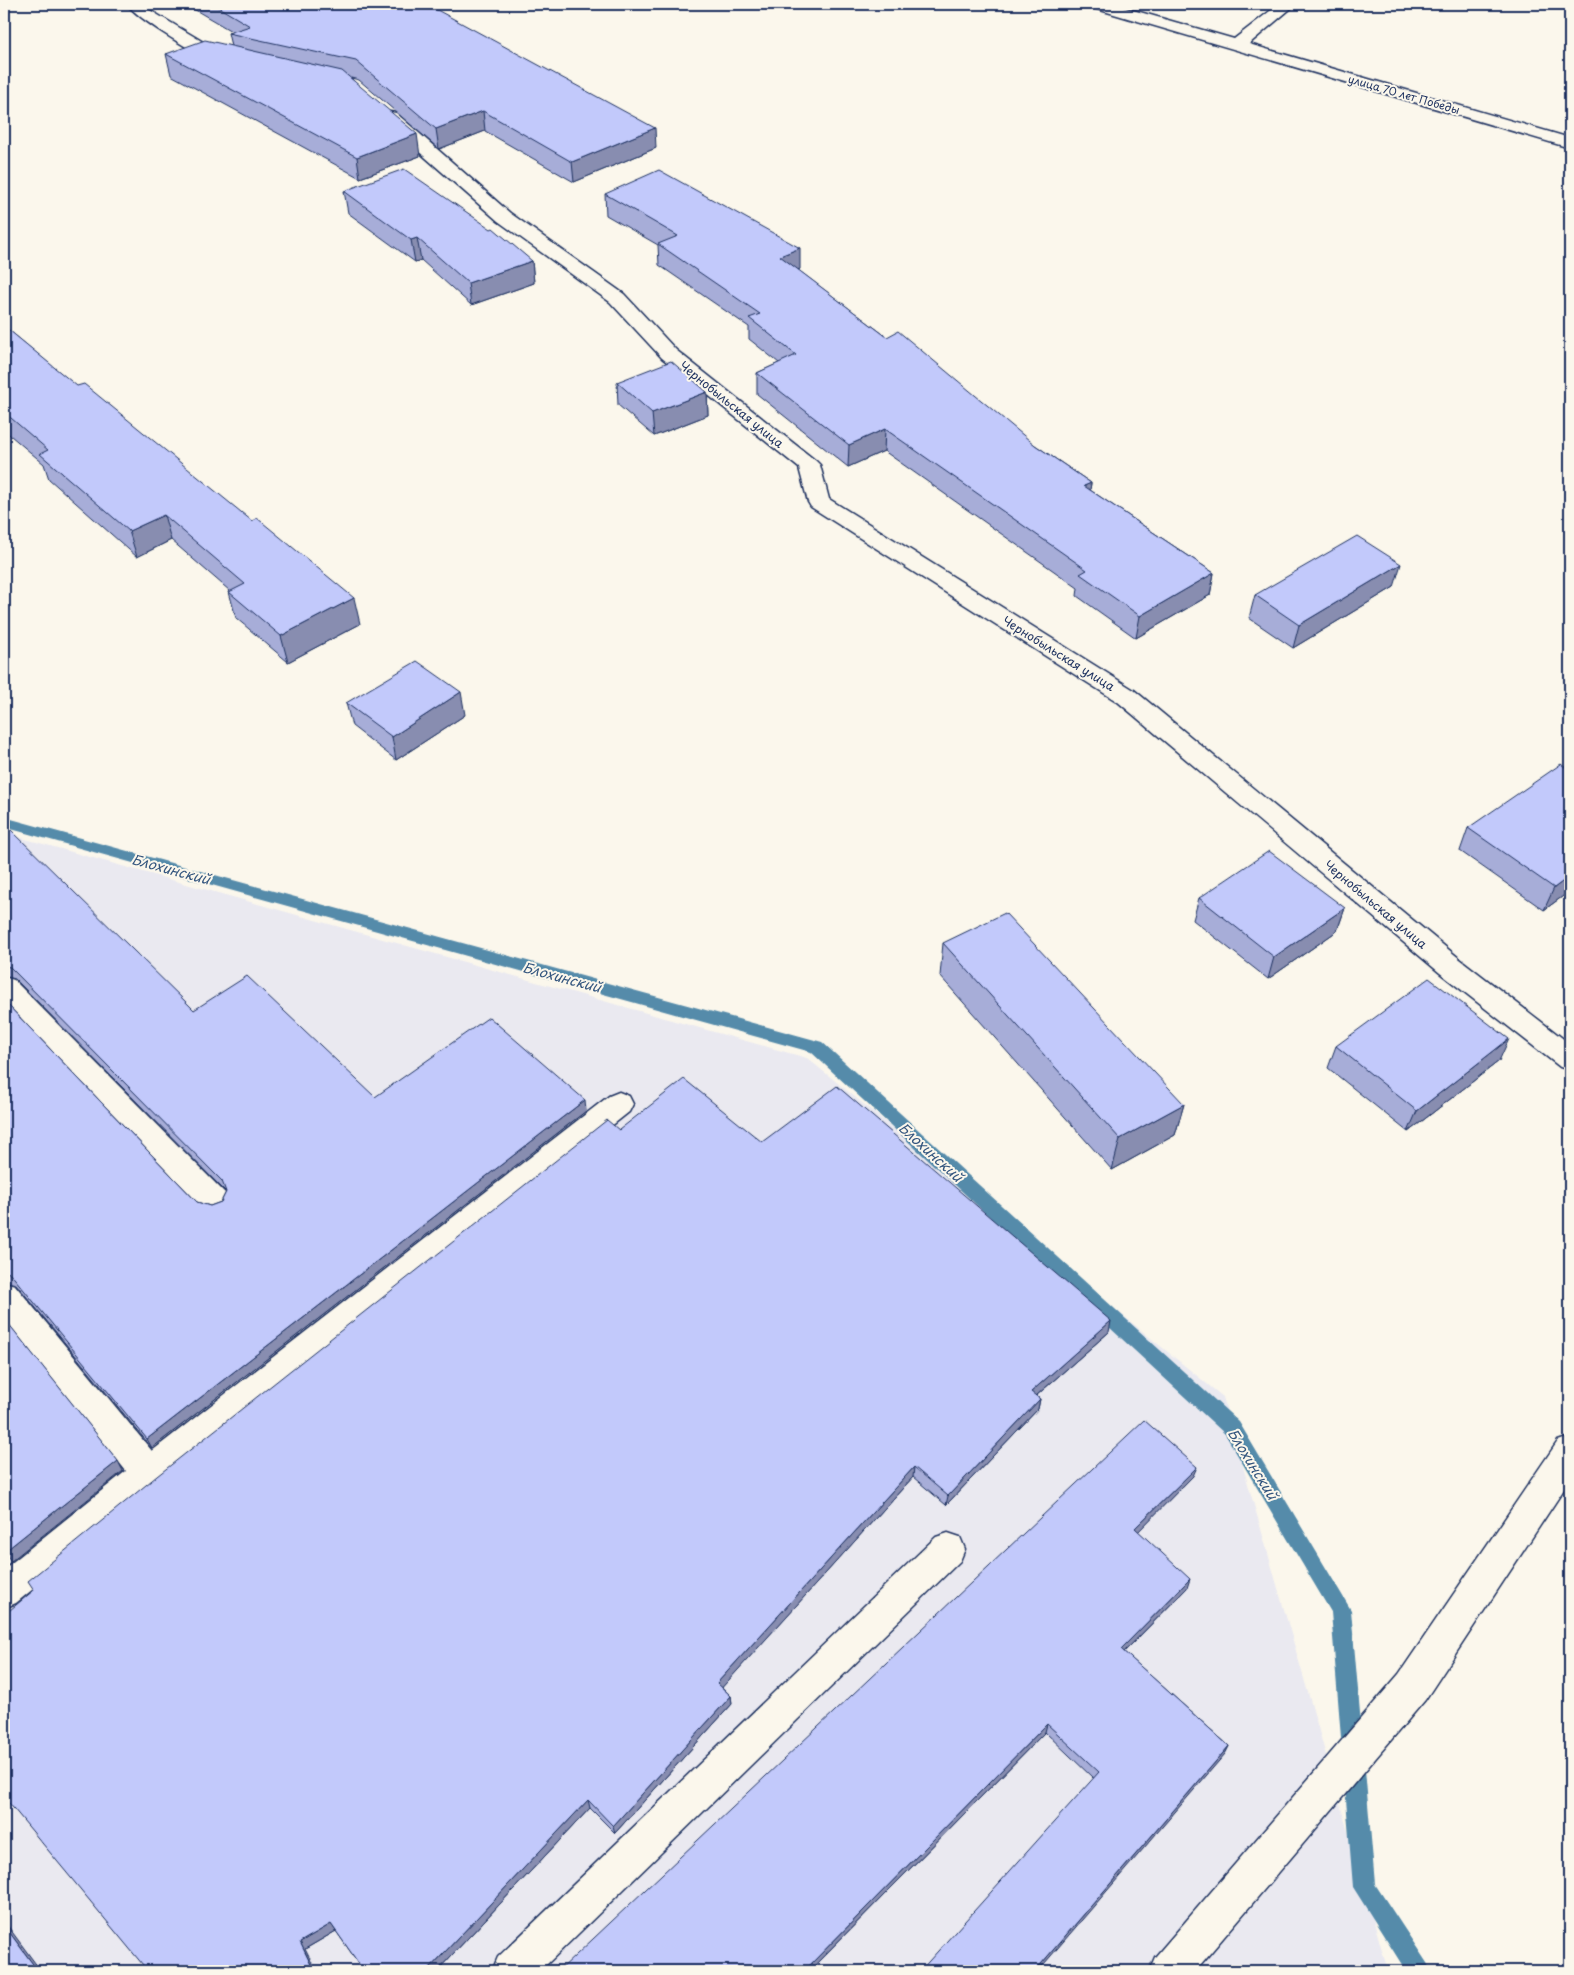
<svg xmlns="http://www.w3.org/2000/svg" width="1574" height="1975" font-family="'Playpen Sans',sans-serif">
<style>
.built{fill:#eae9f0}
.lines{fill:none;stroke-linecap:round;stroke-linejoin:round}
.stream{fill:#558baa;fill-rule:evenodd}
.service-casing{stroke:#1b2f5e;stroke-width:3}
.minor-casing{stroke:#1b2f5e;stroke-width:3}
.service{fill:#fbf7ec;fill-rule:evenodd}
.minor{fill:#fbf7ec;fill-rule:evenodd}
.wall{fill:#a7add8;stroke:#1b2f5e}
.shaded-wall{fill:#888db0;stroke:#1b2f5e}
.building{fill:#c2c9fb;stroke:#1b2f5e}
.labels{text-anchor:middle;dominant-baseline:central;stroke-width:4;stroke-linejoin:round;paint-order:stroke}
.far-street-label{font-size:11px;fill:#1b2f5e;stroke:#fbf7ec}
.street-label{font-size:12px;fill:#1b2f5e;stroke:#fbf7ec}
.water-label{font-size:14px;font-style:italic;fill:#33557e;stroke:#fbf7ec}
</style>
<rect width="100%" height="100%" fill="#fbf7ec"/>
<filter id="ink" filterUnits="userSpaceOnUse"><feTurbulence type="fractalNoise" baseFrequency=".02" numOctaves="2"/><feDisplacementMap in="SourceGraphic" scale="10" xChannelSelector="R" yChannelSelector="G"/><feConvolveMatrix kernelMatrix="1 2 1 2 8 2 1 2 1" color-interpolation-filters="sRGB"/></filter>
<g filter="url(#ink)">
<!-- built -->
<polygon class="built" points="4,833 807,1058 1223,1397 1388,1971 4,1971"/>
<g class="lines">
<!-- stream -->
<polygon class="stream" points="4,817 822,1042 1239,1422 1351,1610 1375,1884 1427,1963 1431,1971 1406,1971 1353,1887 1331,1612 1225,1434 811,1052 4,827"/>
<!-- service casing -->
<g class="service-casing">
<g id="service">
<polygon points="4,977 14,980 225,1193 229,1202 225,1211 214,1215 203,1211 4,1004"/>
<polygon points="619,1092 629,1096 633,1104 629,1112 161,1484 16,1603 4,1608 4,1569 126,1471 4,1318 4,1282 15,1285 152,1451 609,1096"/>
<polygon points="1570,1437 1570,1480 1425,1700 1195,1971 1149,1971 1155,1957 1399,1674 1558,1441"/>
<polygon points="948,1533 960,1537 965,1549 960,1561 540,1971 492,1971 498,1957 936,1537"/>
</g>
</g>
<!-- minor casing -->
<g class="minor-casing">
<g id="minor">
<path d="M 127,4 L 143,4 L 148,9 L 220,52 L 235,56 L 237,59 L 235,62 C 227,64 216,62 208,59 C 190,50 138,19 127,4 Z"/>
<polygon points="1088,4 1112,4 1234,39 1279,4 1296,4 1249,44 1570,138 1570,148 1090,7"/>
<polygon points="390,112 396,113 510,213 624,294 676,350 816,461 820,465 829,499 1134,690 1460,959 1570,1044 1570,1070 1560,1067 1440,973 1118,702 811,507 808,502 799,468 662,358 610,302 498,221 384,121 382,117 384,113"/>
</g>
</g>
<!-- service -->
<use href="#service" class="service"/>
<!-- minor -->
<use href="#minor" class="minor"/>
</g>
<!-- wall -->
<g class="wall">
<polygon points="185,4 426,4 656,148 574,182 485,131 439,149 359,80 351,78 420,156 360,178 171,75 166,54 231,46 228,33 233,32"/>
<polygon points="344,191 532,261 534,283 471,305 421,260 415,262 348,213"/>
<polygon points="605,194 800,269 798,270 887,337 1035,445 1091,483 1090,490 1214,573 1210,595 1136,638 1077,596 1078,588 884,451 848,467 757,394 757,373 779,363 749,339 749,327 659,265 658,245 606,215"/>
<polygon points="4,326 360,624 288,662 236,618 229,592 230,591 171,540 137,557 49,479 44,464 4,430"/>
<polygon points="617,382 707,392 708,415 654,436 618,405"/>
<polygon points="1394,587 1293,648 1249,618 1255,595"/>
<polygon points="346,703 465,715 396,760 352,726"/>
<polygon points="1570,771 1570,891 1544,910 1460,851 1468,828"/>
<polygon points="4,831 194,1010 375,1097 586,1111 152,1448 16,1284 4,1281 4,1001 197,1202 210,1206 221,1202 226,1192 15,979 4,976"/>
<polygon points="1199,898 1345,908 1337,931 1268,979 1193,920"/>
<polygon points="943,943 1184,1104 1175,1135 1112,1170 940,976"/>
<polygon points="1336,1046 1499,1061 1408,1132 1328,1068"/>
<polygon points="619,1130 762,1142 1109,1332 1036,1396 1040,1399 1038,1409 946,1505 913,1477 722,1687 731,1696 732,1704 615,1833 590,1808 437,1971 364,1971 336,1931 305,1949 5,1623"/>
<polygon points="1193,1476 1138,1531 1187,1588 1124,1652 1229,1746 1225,1754 1093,1778 1045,1732 809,1971 559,1971"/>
</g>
<!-- shaded-wall -->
<g class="shaded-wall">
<polygon points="483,111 485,131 439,149 436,129"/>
<polygon points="655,128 656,148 574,182 572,162"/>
<polygon points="417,134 420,156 360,178 357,157"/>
<polygon points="417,238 421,260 415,262 411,240"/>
<polygon points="800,248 800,269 780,278 780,256"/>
<polygon points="532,261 534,283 471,305 468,283"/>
<polygon points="707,392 708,415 654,436 652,413"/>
<polygon points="885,429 884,451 848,467 849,445"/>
<polygon points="1091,483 1088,504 1084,486"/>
<polygon points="164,515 171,540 137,557 129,531"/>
<polygon points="1401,564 1394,587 1293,648 1299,625"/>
<polygon points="1214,573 1210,595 1136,638 1140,616"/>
<polygon points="354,598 360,624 288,662 281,636"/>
<polygon points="461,692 465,715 396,760 392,737"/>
<polygon points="1570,876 1570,891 1544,910 1554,888"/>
<polygon points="1345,908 1337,931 1268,979 1274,957"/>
<polygon points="1509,1039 1499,1061 1408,1132 1417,1111"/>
<polygon points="585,1100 586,1111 152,1448 147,1439"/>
<polygon points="1184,1104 1175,1135 1112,1170 1120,1139"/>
<polygon points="1111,1321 1109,1332 1029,1402 1031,1392"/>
<polygon points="1040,1399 1038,1409 946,1505 948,1496"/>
<polygon points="118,1461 123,1471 11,1561 4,1552"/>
<polygon points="914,1467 913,1477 718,1692 717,1683"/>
<polygon points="1197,1467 1193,1476 1132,1538 1135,1528"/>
<polygon points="1190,1579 1187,1588 1118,1658 1121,1649"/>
<polygon points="731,1696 732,1704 615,1833 613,1826"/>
<polygon points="1047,1724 1045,1732 809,1971 804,1971"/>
<polygon points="1229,1746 1225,1754 1038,1971 1035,1971"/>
<polygon points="588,1800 590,1808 437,1971 427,1971"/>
<polygon points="4,1921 41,1971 38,1971 4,1925"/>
<polygon points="331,1924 336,1931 305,1949 316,1971 314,1971 300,1942"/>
</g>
<!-- building -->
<g class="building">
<polygon points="213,4 426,4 655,128 572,162 483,111 436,129 356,61 228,33 250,26"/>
<polygon points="205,40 342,71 417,134 357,157 166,54"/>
<polygon points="404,169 491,229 493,228 532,261 468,283 417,238 411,240 344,191"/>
<polygon points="659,170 800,248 780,256 887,337 898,331 1035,445 1091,483 1084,486 1214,573 1140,616 1080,574 1087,570 885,429 849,445 757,373 796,355 749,318 760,314 658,244 678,236 605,194"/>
<polygon points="4,326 77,386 84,384 252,521 257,518 354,598 281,636 229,592 245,584 164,515 129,531 40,454 48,450 4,412"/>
<polygon points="671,361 707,392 652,413 617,382"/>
<polygon points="1357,536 1401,564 1299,625 1255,595"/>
<polygon points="417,661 461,692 392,737 346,703"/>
<polygon points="1561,764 1570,771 1570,876 1554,888 1468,828"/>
<polygon points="9,828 194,1010 247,976 375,1097 489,1017 585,1100 147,1439 10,1273 4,1272 4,1001 197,1202 210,1206 221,1202 226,1192 222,1181 10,967 4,966 4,831"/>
<polygon points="1269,851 1345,908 1274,957 1199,898"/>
<polygon points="1005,913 1184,1104 1120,1139 943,943"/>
<polygon points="1429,978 1509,1039 1417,1111 1336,1046"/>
<polygon points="684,1079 762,1142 837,1086 1111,1321 1031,1392 1040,1399 948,1496 914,1467 717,1683 731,1696 613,1826 588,1800 427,1971 364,1971 331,1924 300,1942 314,1971 148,1971 4,1797 4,1624 5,1623 4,1621 4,1615 34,1590 28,1581 157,1476 607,1120 619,1130"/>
<polygon points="4,1318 118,1461 4,1552"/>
<polygon points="1144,1420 1197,1467 1135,1528 1190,1579 1121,1649 1229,1746 1035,1971 920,1971 1099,1772 1047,1724 804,1971 559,1971"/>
<polygon points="4,1925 38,1971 4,1971"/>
</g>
</g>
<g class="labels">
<!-- far-street labels -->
<g class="far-street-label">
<text transform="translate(1404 94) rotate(16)">улица 70 лет Победы</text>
</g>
<!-- street labels -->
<g class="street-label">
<text transform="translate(732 404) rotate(39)">Чернобыльская улица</text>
<text transform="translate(1059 653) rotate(32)">Чернобыльская улица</text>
<text transform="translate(1376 904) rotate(40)">Чернобыльская улица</text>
</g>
<!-- water labels -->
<g class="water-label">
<text transform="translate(171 869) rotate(15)">Блохинский</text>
<text transform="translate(562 977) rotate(15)">Блохинский</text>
<text transform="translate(931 1152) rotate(42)">Блохинский</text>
<text transform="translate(1253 1464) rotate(58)">Блохинский</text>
</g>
</g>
<!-- margin -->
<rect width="1574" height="1975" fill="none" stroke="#fbf7ec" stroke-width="20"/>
<rect x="10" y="10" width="1554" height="1955" fill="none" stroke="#1b2f5e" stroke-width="2" filter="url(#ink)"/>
</svg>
